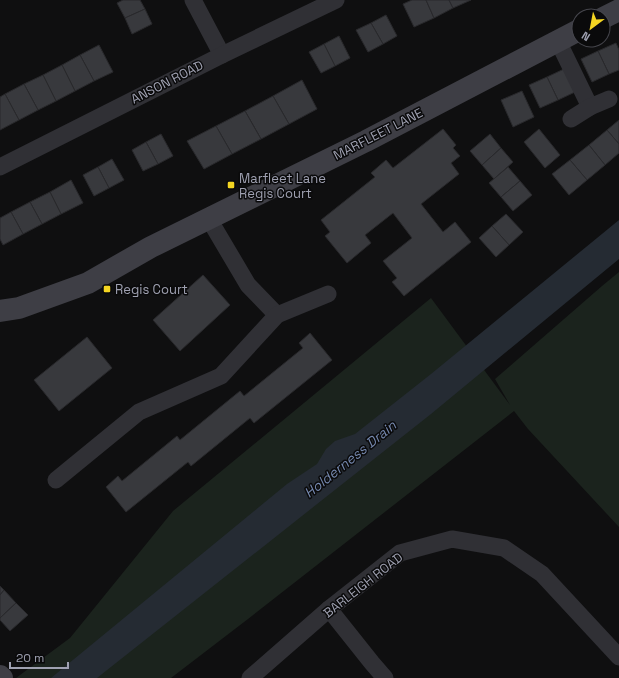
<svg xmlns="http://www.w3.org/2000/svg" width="619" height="678" font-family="'Space Grotesk',sans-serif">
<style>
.green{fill:#1b231d}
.water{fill:#252b33}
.building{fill:#38393d;stroke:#29292c}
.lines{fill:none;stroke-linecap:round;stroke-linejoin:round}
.street{stroke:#303035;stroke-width:17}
.secondary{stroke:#3e3e45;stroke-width:22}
.poi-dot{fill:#f4d522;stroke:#0a0a0b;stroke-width:1.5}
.labels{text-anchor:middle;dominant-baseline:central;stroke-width:3;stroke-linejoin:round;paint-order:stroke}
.street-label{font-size:13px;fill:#9fa1b1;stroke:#0a0a0b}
.poi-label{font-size:13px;fill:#9fa1b1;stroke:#0a0a0b;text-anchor:start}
.water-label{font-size:14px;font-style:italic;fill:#7588ae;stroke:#0a0a0b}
</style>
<rect width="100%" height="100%" fill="#0f0f10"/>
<!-- green -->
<polygon class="green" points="619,272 619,527 528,429 514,411 248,619 171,678 16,678 70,638 173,511 431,298 510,405 495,379 602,286"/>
<!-- water -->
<polygon class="water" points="619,220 619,259 431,414 97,678 51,678 287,484 317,464 326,449 335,441 355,434 431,374"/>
<!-- building -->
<g class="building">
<polygon points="123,0 140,0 145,9 125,18 117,3"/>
<polygon points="412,0 426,0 434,18 414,27 403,4"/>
<polygon points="426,0 449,0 453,8 434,18"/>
<polygon points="449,0 471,0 453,8"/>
<polygon points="145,9 152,24 132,34 125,18"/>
<polygon points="386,15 397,36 383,44 371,23"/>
<polygon points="371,23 383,44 368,52 356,30"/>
<polygon points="339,36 350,58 335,66 324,44"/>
<polygon points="616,43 619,50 619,70 609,74 598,51"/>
<polygon points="324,44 335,66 321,73 309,52"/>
<polygon points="99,45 113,72 94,81 80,55"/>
<polygon points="598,51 609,74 592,82 581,59"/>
<polygon points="80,55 94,81 75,91 62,65"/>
<polygon points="62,65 75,91 56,101 43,75"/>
<polygon points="564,69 575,92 558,100 547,77"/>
<polygon points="43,75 56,101 38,110 24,84"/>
<polygon points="547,77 558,100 540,108 529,85"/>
<polygon points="302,80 317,109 289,124 273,96"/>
<polygon points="24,84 38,110 19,120 5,94"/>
<polygon points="522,91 534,117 513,127 501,100"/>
<polygon points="5,94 19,120 0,130 0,97"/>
<polygon points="273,96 289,124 261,139 245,111"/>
<polygon points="245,111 261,139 232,154 216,126"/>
<polygon points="619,120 619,144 607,130"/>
<polygon points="216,126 232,154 204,169 187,141"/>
<polygon points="443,129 456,145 453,148 460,156 451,163 459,174 421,204 443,232 455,222 471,242 404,296 392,282 397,278 383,261 412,238 393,213 365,235 371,243 347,263 325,236 330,232 321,220 375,177 371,173 386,160 393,168"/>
<polygon points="539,129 560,155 545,168 524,142"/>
<polygon points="607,130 619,144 619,153 605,165 589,145"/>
<polygon points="161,134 173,156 158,164 146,142"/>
<polygon points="490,134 501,148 482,165 470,151"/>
<polygon points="146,142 158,164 143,171 132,150"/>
<polygon points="589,145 605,165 587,180 570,160"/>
<polygon points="501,148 513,162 494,179 482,165"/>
<polygon points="112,159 124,180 109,188 98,167"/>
<polygon points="570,160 587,180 569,195 552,174"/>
<polygon points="98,167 109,188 94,196 83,175"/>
<polygon points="508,167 520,181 501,197 489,183"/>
<polygon points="71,180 83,203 61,214 50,192"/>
<polygon points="520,181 532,195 513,211 501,197"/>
<polygon points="50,192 61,214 42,224 30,202"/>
<polygon points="30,202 42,224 23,234 11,212"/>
<polygon points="11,212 23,234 3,245 0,239 0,218"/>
<polygon points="506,214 523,232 509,245 492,226"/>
<polygon points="492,226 509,245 496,257 479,238"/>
<polygon points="203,275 230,305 180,351 153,320"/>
<polygon points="310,333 332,360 254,423 250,418 191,466 188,462 126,512 106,487 118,476 122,481 177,436 180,440 240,391 244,396 303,348 299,343"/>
<polygon points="87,337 112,368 59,411 34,380"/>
<polygon points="0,586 4,590 0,595"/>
<polygon points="4,590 16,603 0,618 0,595"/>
<polygon points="16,603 28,615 10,631 0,620 0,618"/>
</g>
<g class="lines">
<!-- street -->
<g class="street">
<polyline points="193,0 222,55"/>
<polyline points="558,41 590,107"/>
<polyline points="571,119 590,107 609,99"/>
<polyline points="0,167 222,55 336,0"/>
<polyline points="209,219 248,285 277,315"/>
<polyline points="56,480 139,412 221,376 277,315 328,294"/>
<polyline points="329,609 372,663 385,678"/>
<polyline points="250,678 329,609 400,553 452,539 504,548 542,574 619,657"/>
</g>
<!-- secondary -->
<g class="secondary">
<polyline points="603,18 619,10"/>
<polyline points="0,311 19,308 88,283 151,247 366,141 579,30"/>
<polyline points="0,676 2,678"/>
</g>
</g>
<!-- markers -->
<g class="poi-dot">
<rect x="227" y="181" width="8" height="8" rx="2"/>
<rect x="103" y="285" width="8" height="8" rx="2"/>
</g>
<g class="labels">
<!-- street labels -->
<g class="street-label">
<text transform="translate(167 82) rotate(-27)">ANSON ROAD</text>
<text transform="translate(378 134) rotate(-27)">MARFLEET LANE</text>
<text transform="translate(363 585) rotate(-38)">BARLEIGH ROAD</text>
</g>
<!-- poi labels -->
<g class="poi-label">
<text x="239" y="178">Marfleet Lane<tspan x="239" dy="15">Regis Court</tspan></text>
<text x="115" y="289">Regis Court</text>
</g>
<!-- water labels -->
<g class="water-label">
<text transform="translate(350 459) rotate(-39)">Holderness Drain</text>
</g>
</g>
<!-- north arrow -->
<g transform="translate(591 28) rotate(212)"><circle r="19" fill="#0a0a0b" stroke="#46464d"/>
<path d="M0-3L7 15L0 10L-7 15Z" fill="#f4d522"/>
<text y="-6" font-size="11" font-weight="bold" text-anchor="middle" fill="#9fa1b1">N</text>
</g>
<!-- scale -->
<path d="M10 662v6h58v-6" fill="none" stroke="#9fa1b1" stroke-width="2"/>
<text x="16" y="662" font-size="12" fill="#9fa1b1" stroke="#0a0a0b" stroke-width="3" paint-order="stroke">20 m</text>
</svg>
